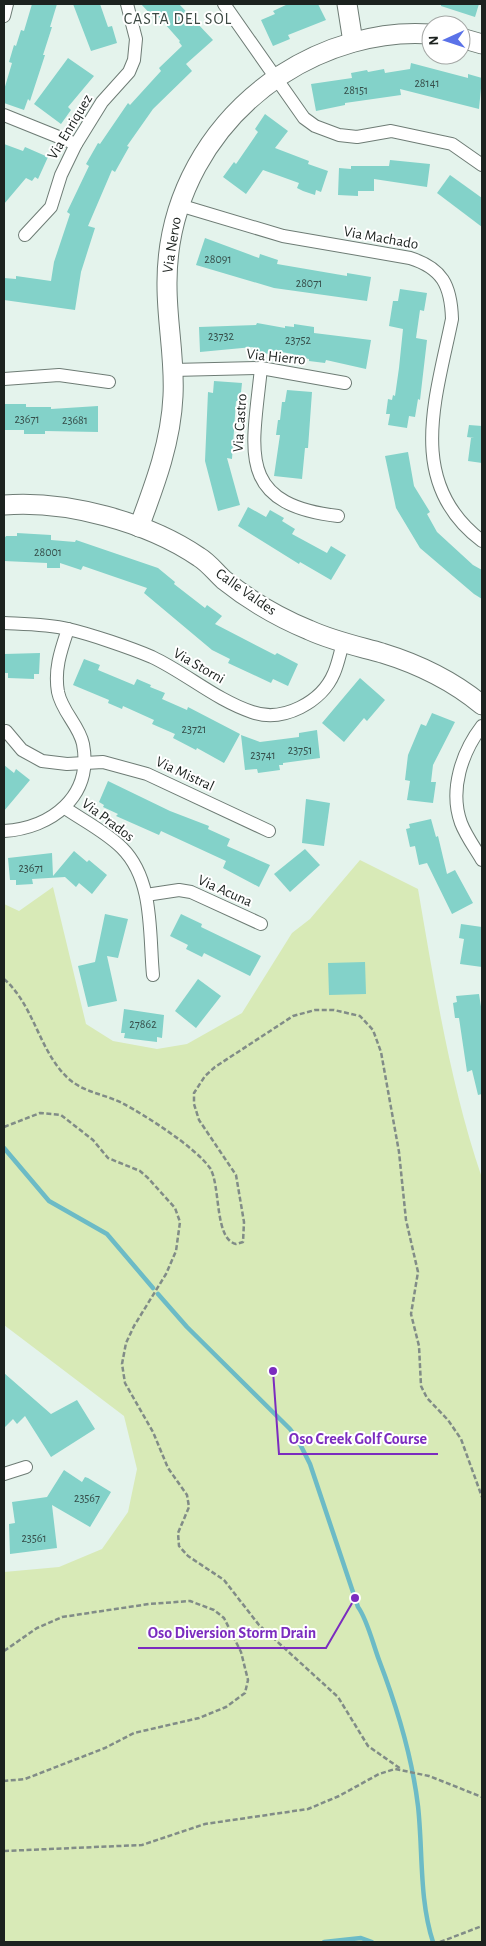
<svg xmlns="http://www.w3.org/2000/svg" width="486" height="1946" font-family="'Alegreya Sans',sans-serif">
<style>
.green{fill:#d8eab7}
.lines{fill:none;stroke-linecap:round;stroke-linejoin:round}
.stream{stroke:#6cbbc6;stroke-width:4.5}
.building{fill:#83d2c9}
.street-casing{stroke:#6e7c75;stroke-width:14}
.secondary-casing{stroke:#6e7c75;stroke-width:21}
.path{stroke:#818c87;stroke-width:2.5;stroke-dasharray:5 2.5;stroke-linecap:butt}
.street{stroke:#fff;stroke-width:12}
.secondary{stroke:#fff;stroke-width:19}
.labels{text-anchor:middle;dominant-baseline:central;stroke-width:4;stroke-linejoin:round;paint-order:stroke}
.number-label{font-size:12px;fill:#364e4a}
.street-label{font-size:15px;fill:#1c221f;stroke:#fff}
.neighbourhood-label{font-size:16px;letter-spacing:1px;fill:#3c4943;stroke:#fff}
.leader{fill:none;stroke:#7b2cbf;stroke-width:2}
.callout-dot{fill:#7b2cbf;stroke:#fff;stroke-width:2}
.callout-label{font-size:16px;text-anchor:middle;font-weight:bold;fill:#7b2cbf;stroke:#fff;stroke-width:4;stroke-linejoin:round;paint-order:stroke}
</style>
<rect width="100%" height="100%" fill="#e4f3ec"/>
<!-- green -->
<path class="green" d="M 360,860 L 418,889 C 435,987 450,1084 482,1178 L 482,1942 L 4,1942 L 4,1572 L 59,1567 L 102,1549 L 128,1512 L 137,1469 L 124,1416 L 4,1325 L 4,904 L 19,911 L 53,887 L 86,1024 L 113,1041 L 157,1049 L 187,1044 L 242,1013 L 292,933 L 310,919 Z"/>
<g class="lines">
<!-- stream -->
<g class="stream">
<polyline points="4,1148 49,1201 107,1234 153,1288"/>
<path d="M 158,1294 L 187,1327 L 290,1429 L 298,1440 L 310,1464 L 358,1607 C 367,1619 373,1644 379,1660 C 397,1707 412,1756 418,1806 C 423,1851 419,1899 433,1942"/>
<polyline points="324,1942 361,1938 372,1942"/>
</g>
</g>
<!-- building -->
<g class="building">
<polygon points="32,4 57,4 50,27 52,27 43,55 45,55 30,101 28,99 24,110 4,103 4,90 12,63 9,62 14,45 16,46 21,30 24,31"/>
<polygon points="73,4 100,4 108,27 112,26 117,43 91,51"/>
<polygon points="141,4 179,4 213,40 186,64 192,71 153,109 127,146 129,147 115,172 112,170 88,226 95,228 81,272 75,310 4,300 4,278 16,279 16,276 51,281 54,262 70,214 67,212 89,166 86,164 98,143 100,144 128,103 130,105 161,71 159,68 182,46 179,42 180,41 157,15 154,18"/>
<polygon points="288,4 318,4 326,20 288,35 290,39 273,46 261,20 275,14 273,11"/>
<polygon points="441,4 479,4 475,17 441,6"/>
<polygon points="68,58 94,76 68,107 71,110 61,124 34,104"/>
<polygon points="411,63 468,78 468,74 482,78 479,109 400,89 401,95 345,103 345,105 316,111 311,84 352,78 351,73 367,70 368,72 384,69 385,73 410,69"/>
<polygon points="265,114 288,131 275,148 309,161 308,164 328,171 321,192 316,190 315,195 303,191 297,188 299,183 263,170 246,194 223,177 234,162 236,164 258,132 255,129"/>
<polygon points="4,144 23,151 25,147 48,157 38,179 35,177 32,181 26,178 4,204"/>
<polygon points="390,160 430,164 427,187 374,179 374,191 358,191 358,196 338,195 339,168 351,169 351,166 389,166"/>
<polygon points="450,175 482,198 482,227 437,193"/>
<polygon points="205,238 259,258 260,254 278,260 277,264 347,276 347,273 371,277 367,301 274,288 196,265"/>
<polygon points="400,289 427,293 424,311 420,310 416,338 427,340 420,400 418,399 415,417 409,416 407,428 388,425 390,414 386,414 388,399 392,400 393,395 395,396 399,368 403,329 389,326 393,301 398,301"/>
<polygon points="257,323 285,328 285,326 294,327 294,324 314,327 314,333 371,340 366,369 326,360 325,363 309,361 309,359 293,356 293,354 270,350 269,354 252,351 253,347 200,352 199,327 256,325"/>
<polygon points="214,381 242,383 240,402 236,401 232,459 227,458 240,505 218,511 205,461 208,392 213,393"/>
<polygon points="287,390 312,392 308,448 305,448 302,479 274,476 280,435 276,435 278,420 280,420 282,402 285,402"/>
<polygon points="4,404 26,404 26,407 51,407 51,409 98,406 98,432 45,431 45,434 24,434 24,430 4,430"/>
<polygon points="469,425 482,426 482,463 468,461 471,438 474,438 467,437"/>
<polygon points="408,452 414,486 430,512 427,514 437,532 473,565 482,570 482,599 474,594 420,548 396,508 385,456"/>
<polygon points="248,507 266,517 270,510 284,518 282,521 295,529 292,534 327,553 331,546 346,555 331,580 300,562 299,564 238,526"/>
<polygon points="17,533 51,535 51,540 75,542 76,540 158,568 175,582 174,584 205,608 207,605 222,616 215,624 275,655 277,653 298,664 288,686 273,679 271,683 228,663 230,659 212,650 144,593 147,588 83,566 81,570 60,563 60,568 47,568 47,563 4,561 4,539 6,536 17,536"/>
<polygon points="40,653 39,674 34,674 34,679 8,678 8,673 4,673 4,654"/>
<polygon points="84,659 100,665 98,670 134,685 137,679 151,685 150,687 165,693 162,699 187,710 188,707 240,734 227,758 224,763 197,748 196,750 173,738 175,734 152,724 154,720 123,706 122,709 108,703 109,700 73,685"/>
<polygon points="360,678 385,700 367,721 364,718 344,742 322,723"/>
<polygon points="432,713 455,722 433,765 431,782 436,782 433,803 407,800 410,781 405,780 408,755 421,724 426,726"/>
<polygon points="317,730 320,758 283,763 283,765 279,765 280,770 258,773 257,769 245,770 241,735 260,742 299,737 299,733"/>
<polygon points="4,765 14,773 16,769 30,780 4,811"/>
<polygon points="108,781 170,811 209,826 208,829 230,839 227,846 270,865 259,887 223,868 226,861 161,831 159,835 116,816 118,814 103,807 104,805 99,802"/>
<polygon points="306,799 330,803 324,846 302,843"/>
<polygon points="431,819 436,837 438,836 447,874 455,870 473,903 452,914 427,863 419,865 415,846 410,847 406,829 410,828 409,824"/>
<polygon points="305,849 320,865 290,892 274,874"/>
<polygon points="74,851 87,862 89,860 107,875 92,894 79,883 76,887 65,877 32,879 33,884 16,885 16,880 10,880 8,858 52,853 53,876"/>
<polygon points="105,914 128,919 118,958 107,956 117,1001 88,1007 78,966 95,962"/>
<polygon points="181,914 202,924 201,927 261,956 250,976 204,953 202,957 186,949 188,945 170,936"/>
<polygon points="461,924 482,927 482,967 460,964 464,939 459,938"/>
<polygon points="365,962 366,994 329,995 328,963"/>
<polygon points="198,979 221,996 196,1028 175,1011"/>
<polygon points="479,994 482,1013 482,1094 478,1095 472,1070 467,1072 459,1018 455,1018 453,1003 457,1002 456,996"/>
<polygon points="124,1009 164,1015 162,1038 157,1037 157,1042 124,1038 125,1033 121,1033"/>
<polygon points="4,1373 51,1414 77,1400 95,1429 51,1457 25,1416 17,1424 13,1419 4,1428"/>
<polygon points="64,1470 82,1482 85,1477 88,1478 111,1492 90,1527 52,1505 57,1548 10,1554 9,1524 15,1523 12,1502 47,1497"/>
</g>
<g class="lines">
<!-- street casing -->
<g class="street-casing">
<g id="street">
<polyline points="224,4 304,118 315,126 339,135 357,137 391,131 452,144 482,165"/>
<polyline points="4,16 7,4"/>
<polyline points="4,115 76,144"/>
<path d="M 179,205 L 283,236 L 410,258 C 442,268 451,285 452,319 C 436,398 405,483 482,541"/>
<polyline points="25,235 51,207 61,175 76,144 102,102 129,72 134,60 136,39 127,4"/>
<path d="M 261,368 C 253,449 234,504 338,516"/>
<polyline points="173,370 261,368 345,383"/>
<polyline points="4,379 59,375 109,382"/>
<path d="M 4,623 C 25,624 48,624 68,629 C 90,634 131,648 152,657 C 186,673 216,700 252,712 C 283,723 322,702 334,673 C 338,664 340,653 343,643"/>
<path d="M 482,726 C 462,752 449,790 461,823 C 466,836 475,848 482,860"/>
<polyline points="6,731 22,750 42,761 67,764 103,762 147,774 269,831"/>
<path d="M 65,808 C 84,821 106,832 122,848 C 154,880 149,933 153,975"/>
<path d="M 4,831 C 51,828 93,797 83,744 C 79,725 62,712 58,692 C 54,669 61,650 68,629"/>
<polyline points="146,895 179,890 191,892 261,924"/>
<polyline points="4,1474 26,1467"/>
</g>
</g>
<!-- secondary casing -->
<g class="secondary-casing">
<g id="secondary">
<polyline points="347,4 353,42"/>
<polyline points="461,38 482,44"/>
<path d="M 4,505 C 66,500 148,522 199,557 C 209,563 216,573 224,580 C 249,600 280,618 309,630 C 333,641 357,646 382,653 C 418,664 453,681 482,705"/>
<path d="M 139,527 C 155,484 171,442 173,396 C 175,359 167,323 167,286 C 166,200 209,123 281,75 C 324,47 378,30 431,34"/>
</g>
</g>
<!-- path -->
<g class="path">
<path d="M 4,979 C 35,1006 39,1053 70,1080 C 86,1093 104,1094 122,1103 C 145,1115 195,1147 210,1168 C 221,1186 214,1239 236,1244 L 243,1242 L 244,1222 L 236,1175 L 199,1120 L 194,1104 L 194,1093 L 205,1076 L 215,1067 L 293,1016 L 315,1010 L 334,1010 L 360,1016 L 373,1030 L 381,1052 L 399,1152 L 406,1220 L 418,1272 L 411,1314 L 419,1346 L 421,1386 L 427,1398 L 448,1420 L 461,1439 L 482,1497"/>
<polyline points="4,1127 40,1113 61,1115 93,1140 108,1158 140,1171 148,1178 175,1208 180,1222 176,1251 166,1274 134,1326 126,1343 122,1364 125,1383 153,1432 168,1468 187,1495 189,1507 178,1533 179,1546 188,1556 224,1580 259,1625 338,1697 368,1746 401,1769"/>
<polyline points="4,1651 37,1628 62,1617 149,1604 190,1601 214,1610 224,1618 241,1652 248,1680 245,1693 226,1707 199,1718 134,1733 105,1748 25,1779 4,1781"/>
<polyline points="4,1851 142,1845 205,1824 308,1809 339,1796 379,1774 395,1769 429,1776 482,1797"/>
<polyline points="440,1942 482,1926"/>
</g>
<!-- street -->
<use href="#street" class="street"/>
<!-- secondary -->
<use href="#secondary" class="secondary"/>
</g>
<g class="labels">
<!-- number labels -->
<g class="number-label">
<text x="427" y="83">28141</text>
<text x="356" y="90">28151</text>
<text x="218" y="259">28091</text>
<text x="309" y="283">28071</text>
<text x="221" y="336">23732</text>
<text x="298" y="340">23752</text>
<text x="27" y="419">23671</text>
<text x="75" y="420">23681</text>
<text x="48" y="552">28001</text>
<text x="194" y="729">23721</text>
<text x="300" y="750">23751</text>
<text x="263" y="755">23741</text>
<text x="31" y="868">23671</text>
<text x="143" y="1024">27862</text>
<text x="87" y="1498">23567</text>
<text x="34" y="1538">23561</text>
</g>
<!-- street labels -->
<g class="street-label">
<text transform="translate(70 127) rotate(-59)">Via Enriquez</text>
<text transform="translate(381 238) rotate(10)">Via Machado</text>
<text transform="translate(172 245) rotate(-81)">Via Nervo</text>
<text transform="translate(276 357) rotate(6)">Via Hierro</text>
<text transform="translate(240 423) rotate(-86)">Via Castro</text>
<text transform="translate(246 592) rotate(35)">Calle Valdes</text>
<text transform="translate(199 666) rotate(30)">Via Storni</text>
<text transform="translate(185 774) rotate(25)">Via Mistral</text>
<text transform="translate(108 820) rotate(37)">Via Prados</text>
<text transform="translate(225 891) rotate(24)">Via Acuna</text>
</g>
<!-- neighbourhood labels -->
<g class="neighbourhood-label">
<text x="178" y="19">CASTA DEL SOL</text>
</g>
</g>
<!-- callouts -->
<path class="leader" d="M273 1371L279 1454H438M355 1598L326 1648H138"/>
<g class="callout-dot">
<circle cx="273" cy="1371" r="5"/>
<circle cx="355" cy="1598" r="5"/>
</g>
<g class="callout-label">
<text x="358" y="1444">Oso Creek Golf Course</text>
<text x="232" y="1638">Oso Diversion Storm Drain</text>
</g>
<!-- border -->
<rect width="486" height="1946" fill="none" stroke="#1c221f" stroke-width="10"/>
<!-- north arrow -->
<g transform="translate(446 40) rotate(267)"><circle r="24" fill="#ffffff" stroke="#a4a7a5"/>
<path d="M0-4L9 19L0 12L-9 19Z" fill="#5a72e8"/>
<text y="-8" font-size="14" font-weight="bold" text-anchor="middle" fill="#1c221f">N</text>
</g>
</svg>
